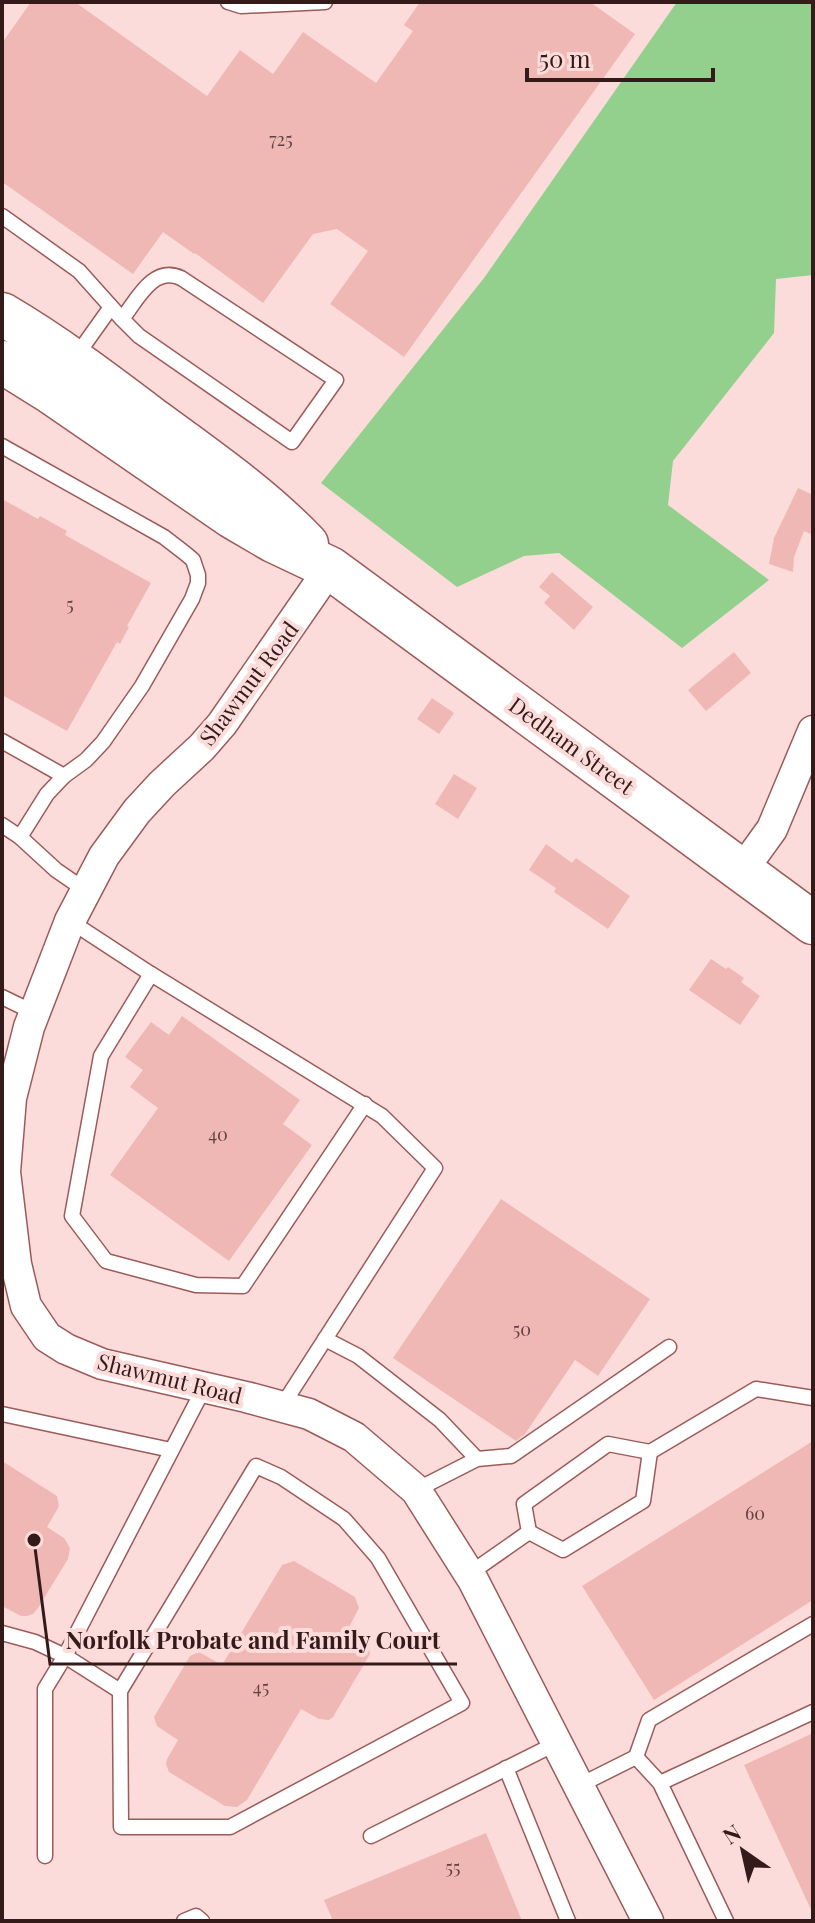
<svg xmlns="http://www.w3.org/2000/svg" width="815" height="1923" font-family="'Playfair Display',serif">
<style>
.green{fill:#94d08d}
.building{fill:#f0b8b5}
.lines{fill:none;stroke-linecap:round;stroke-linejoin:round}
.lane-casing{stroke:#9c5b59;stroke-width:17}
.street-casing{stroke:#9c5b59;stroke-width:33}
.secondary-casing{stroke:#9c5b59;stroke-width:45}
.lane{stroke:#fff;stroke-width:14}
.street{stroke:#fff;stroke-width:30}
.secondary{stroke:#fff;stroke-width:42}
.labels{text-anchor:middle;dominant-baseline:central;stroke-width:8;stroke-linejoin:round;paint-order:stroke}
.number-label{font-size:18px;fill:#634240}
.street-label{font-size:22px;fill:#341a19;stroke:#fbdcda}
.leader{fill:none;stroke:#341a19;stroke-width:3}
.callout-dot{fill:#341a19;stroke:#fbdcda;stroke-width:3}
.callout-label{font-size:24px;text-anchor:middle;font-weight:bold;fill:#341a19;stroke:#fbdcda;stroke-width:8;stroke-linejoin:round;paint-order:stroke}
</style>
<rect width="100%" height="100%" fill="#fbdcda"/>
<!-- green -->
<polygon class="green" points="677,2 813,2 813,275 776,279 774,333 673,461 668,505 769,580 682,648 559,553 524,556 457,587 321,483 484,278"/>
<!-- building -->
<g class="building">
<polygon points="31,2 75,2 207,96 240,50 273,74 303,32 376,83 413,31 404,25 420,2 590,2 635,34 404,357 330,304 368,251 337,229 313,234 263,303 195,253 194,254 163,232 133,274 2,182 2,43"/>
<polygon points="798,488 813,495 813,535 804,531 794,557 793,572 769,564 774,538"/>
<polygon points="2,499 38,519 40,516 67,531 65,535 151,583 127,626 129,627 120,644 117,642 67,731 2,695"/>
<polygon points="552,572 593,607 574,630 544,603 550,596 539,587"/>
<polygon points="734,652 751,673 706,711 688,690"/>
<polygon points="432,698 454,713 439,734 417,719"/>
<polygon points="454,774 477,788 458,819 435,804"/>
<polygon points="546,844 572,863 576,858 630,896 608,929 554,892 556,888 529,870"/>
<polygon points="711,959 726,969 728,967 744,978 741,982 760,996 740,1025 689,990"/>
<polygon points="182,1016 300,1100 283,1124 312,1145 229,1261 110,1175 158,1108 130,1087 143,1070 125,1057 151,1022 169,1035"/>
<polygon points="501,1199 650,1299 598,1376 575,1360 525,1434 516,1441 393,1358"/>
<polygon points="813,1441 813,1600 654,1700 582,1586"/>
<polygon points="2,1461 57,1496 59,1506 47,1527 64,1538 70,1548 68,1559 38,1608 33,1614 27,1616 21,1616 2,1606"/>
<polygon points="294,1561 355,1597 359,1608 347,1631 368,1644 370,1654 333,1717 329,1720 319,1719 301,1709 247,1800 237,1807 225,1806 169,1772 166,1764 167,1759 178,1740 157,1726 154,1717 190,1656 199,1652 222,1665 282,1565"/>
<polygon points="813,1733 813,1914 744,1765"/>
<polygon points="486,1833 522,1921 333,1921 324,1900"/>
</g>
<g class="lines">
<!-- lane casing -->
<g class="lane-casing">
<g id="lane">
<polyline points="228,2 241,6 325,2"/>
<path d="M 2,216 L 79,271 L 122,319 L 139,336 L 292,442 L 336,380 L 181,278 C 153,265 137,300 122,319"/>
<polyline points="74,359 111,307"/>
<polyline points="2,446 164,537 186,554 193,560 198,575 198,583 192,599 142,686 103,742 86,760 64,776 47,794 20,837"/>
<polyline points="2,741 64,776"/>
<polyline points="2,825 20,837 56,870 85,890"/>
<polyline points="70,921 151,974 382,1116 435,1168 282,1406"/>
<polyline points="151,974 101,1056 72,1216 106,1261 196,1285 243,1286 365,1104"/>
<polyline points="2,997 35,1013"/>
<polyline points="325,1339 358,1356 440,1420 477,1459"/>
<polyline points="2,1414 171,1450"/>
<polygon points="256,1466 281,1477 344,1519 378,1558 462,1703 230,1827 121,1827 120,1691"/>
<polyline points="416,1490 477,1459 511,1456 669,1347"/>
<polyline points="529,1532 563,1550 643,1501 650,1452"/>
<polyline points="469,1574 529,1532 524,1504 608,1444 650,1452 756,1389 813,1398"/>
<polyline points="2,1633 35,1642 65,1656 120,1691"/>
<polyline points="636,1757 660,1783 726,1921"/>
<polyline points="506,1768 568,1921"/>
<polyline points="660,1783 813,1712"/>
<polyline points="578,1786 636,1757 649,1720 813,1624"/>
<polyline points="371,1836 557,1743"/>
<polyline points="45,1856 45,1689 65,1656 204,1388"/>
<polyline points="184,1921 196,1916 202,1921"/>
</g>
</g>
<!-- street casing -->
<g class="street-casing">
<g id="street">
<polyline points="330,568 222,724 202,747 162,784 137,811 104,856 70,921 29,1027 11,1098 5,1172 16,1264 26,1306 47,1337 66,1349 102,1364 246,1397 309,1414 354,1437 416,1490 473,1580 648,1921"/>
<polyline points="741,872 772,829 813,731"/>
</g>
</g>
<!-- secondary casing -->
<g class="secondary-casing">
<g id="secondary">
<path d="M 2,314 C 55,345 105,383 154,420 C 207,459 261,496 307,544"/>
<polyline points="2,362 50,392 232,517 273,541 330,568 813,923"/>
</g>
</g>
<!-- lane -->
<use href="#lane" class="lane"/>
<!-- street -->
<use href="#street" class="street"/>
<!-- secondary -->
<use href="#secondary" class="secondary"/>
</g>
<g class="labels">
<!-- number labels -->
<g class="number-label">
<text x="281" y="139">725</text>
<text x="70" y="604">5</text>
<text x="218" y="1134">40</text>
<text x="522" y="1329">50</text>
<text x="755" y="1513">60</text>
<text x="261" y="1687">45</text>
<text x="453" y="1867">55</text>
</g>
<!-- street labels -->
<g class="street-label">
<text transform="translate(248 683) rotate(-53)">Shawmut Road</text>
<text transform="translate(572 745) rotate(36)">Dedham Street</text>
<text transform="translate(170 1378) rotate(14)">Shawmut Road</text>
</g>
</g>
<!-- callouts -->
<path class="leader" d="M34 1540L50 1664H457"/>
<circle class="callout-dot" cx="34" cy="1540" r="8"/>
<g class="callout-label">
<text x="253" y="1649">Norfolk Probate and Family Court</text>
</g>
<!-- border -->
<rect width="815" height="1923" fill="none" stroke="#341a19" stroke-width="8"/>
<!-- north arrow -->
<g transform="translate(743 1851) rotate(326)" stroke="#fbdcda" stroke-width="6" paint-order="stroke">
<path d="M0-6L14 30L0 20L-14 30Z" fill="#341a19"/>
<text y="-12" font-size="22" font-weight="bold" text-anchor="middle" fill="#341a19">N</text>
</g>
<!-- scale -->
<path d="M527 68v12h186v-12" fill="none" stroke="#341a19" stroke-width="4"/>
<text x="539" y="68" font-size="24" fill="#341a19" stroke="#fbdcda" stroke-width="6" paint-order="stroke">50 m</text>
</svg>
